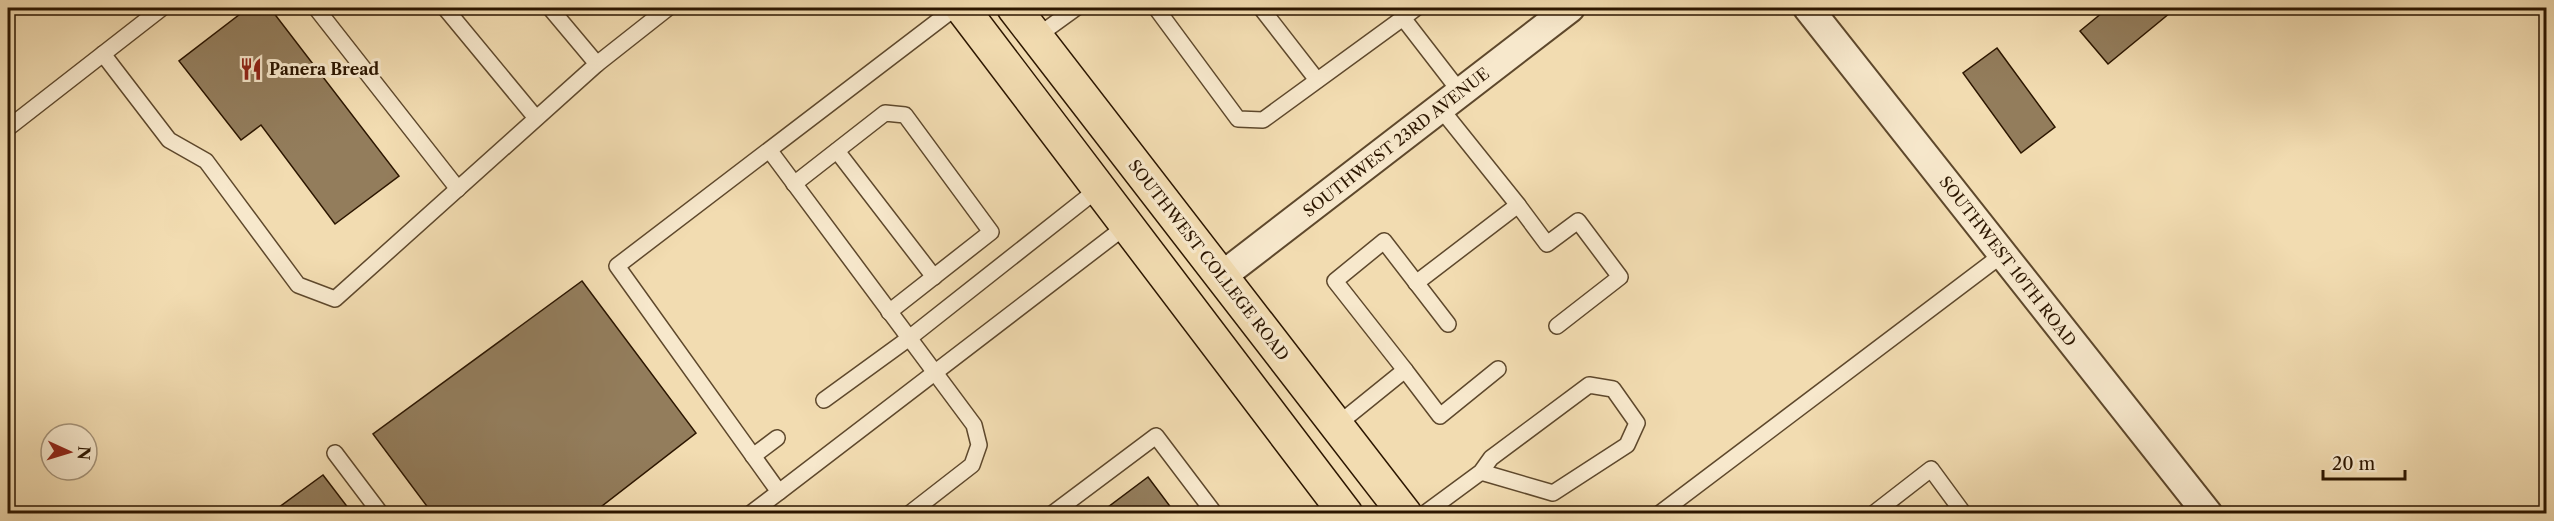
<svg xmlns="http://www.w3.org/2000/svg" width="2554" height="521" font-family="'Libre Caslon Text',serif">
<style>
.building{fill:#937d5c;stroke:#2c1600;stroke-width:1.5}
.lines{fill:none;stroke-linecap:round;stroke-linejoin:round}
.lane-casing{stroke:#5e482c;stroke-width:18}
.street-casing{stroke:#5e482c;stroke-width:32}
.primary-casing{stroke:#2c1600;stroke-width:36}
.lane{stroke:#f7e8cc;stroke-width:15}
.street{stroke:#f7e8cc;stroke-width:28}
.primary{stroke:#f2dcb1;stroke-width:33}
.labels{text-anchor:middle;dominant-baseline:central;stroke-width:6;stroke-linejoin:round;paint-order:stroke}
.poi-label{font-size:16px;font-weight:bold;fill:#2c1600;stroke:#f7e8cc;text-anchor:start}
.street-label{font-size:16px;fill:#2c1600;stroke:#f7e8cc}
</style>
<rect width="100%" height="100%" fill="#f2dcb1"/>
<filter id="stains"><feTurbulence type="fractalNoise" baseFrequency=".00333" numOctaves="4"/><feColorMatrix values="0 0 0 0 .2 0 0 0 0 .09 0 0 0 0 .02 0 0 0 .5 -.17"/></filter>
<radialGradient id="worn" r=".72"><stop offset=".6" stop-color="#630" stop-opacity="0"/><stop offset="1" stop-color="#630" stop-opacity=".3"/></radialGradient>
<!-- building -->
<g class="building">
<polygon points="248,8 270,8 399,176 335,224 261,125 241,140 179,61"/>
<polygon points="2108,8 2176,8 2108,64 2080,31"/>
<polygon points="1997,48 2055,127 2021,153 1963,73"/>
<polygon points="582,281 696,433 593,513 432,513 373,434"/>
<polygon points="323,475 352,513 271,513"/>
<polygon points="1148,477 1175,513 1100,513"/>
</g>
<g class="lines">
<!-- lane casing -->
<g class="lane-casing">
<g id="lane">
<polyline points="316,8 458,189"/>
<polyline points="445,8 536,118"/>
<polyline points="955,8 617,266 779,492 1126,226"/>
<polyline points="1156,8 1238,119 1263,120 1403,18 1461,93"/>
<polyline points="1261,8 1317,80"/>
<polyline points="1403,18 1416,8"/>
<polyline points="1036,37 1076,8"/>
<polyline points="103,54 169,140 206,161 298,285 335,299 597,64 550,8"/>
<polyline points="597,64 668,8"/>
<polyline points="1441,109 1518,205"/>
<polyline points="8,128 162,8"/>
<polyline points="770,151 974,425 979,445 972,465 909,514"/>
<polyline points="837,151 934,277"/>
<polyline points="794,184 885,113 905,115 991,232 889,312"/>
<polyline points="1416,283 1518,205 1547,244 1578,221 1620,277 1557,326"/>
<polyline points="1405,370 1440,416 1498,369"/>
<polyline points="824,400 908,339 1098,189"/>
<polyline points="1337,425 1405,370 1335,281 1384,241 1448,324"/>
<polyline points="335,453 381,514"/>
<polyline points="753,456 777,438"/>
<polyline points="750,514 779,492"/>
<polyline points="1052,514 1156,436 1215,514"/>
<polyline points="1424,514 1481,472 1553,493 1627,445 1637,423 1613,389 1589,385 1491,458 1481,472"/>
<polyline points="1659,514 2003,254"/>
<polyline points="1873,514 1931,469 1964,514"/>
</g>
</g>
<!-- street casing -->
<g class="street-casing">
<g id="street">
<polyline points="1808,8 2208,514"/>
<polyline points="1222,276 1570,8"/>
</g>
</g>
<!-- primary casing -->
<g class="primary-casing">
<g id="primary">
<polyline points="962,8 1346,514"/>
<polyline points="1014,8 1405,514"/>
</g>
</g>
<!-- lane -->
<use href="#lane" class="lane"/>
<!-- street -->
<use href="#street" class="street"/>
<!-- primary -->
<use href="#primary" class="primary"/>
</g>
<!-- icons -->
<defs>
<g id="restaurant-bare" transform="scale(1.8)"><path d="M-5-6h1v4h1v-4h1v4h1v-4h1v5L-1.5 .5V6h-2V.5L-5-1ZM5-6V6H3V1.5H1.5Q1.5-4 5-6Z" fill="#8f2418" stroke="#f7e8cc" stroke-width="2.5" paint-order="stroke"/></g>
</defs>
<g fill-rule="evenodd">
<use href="#restaurant-bare" x="251" y="69"/>
</g>
<g class="labels">
<!-- poi labels -->
<g class="poi-label">
<text x="269" y="69">Panera Bread</text>
</g>
<!-- street labels -->
<g class="street-label">
<text transform="translate(1396 142) rotate(-38)">SOUTHWEST 23RD AVENUE</text>
<text transform="translate(1209 260) rotate(52)">SOUTHWEST COLLEGE ROAD</text>
<text transform="translate(2008 261) rotate(52)">SOUTHWEST 10TH ROAD</text>
</g>
</g>
<!-- margin -->
<rect width="2554" height="521" fill="none" stroke="#f2dcb1" stroke-width="30"/>
<rect x="9" y="9" width="2536" height="503" fill="none" stroke="#2c1600" stroke-width="3"/>
<rect x="15" y="15" width="2524" height="491" fill="none" stroke="#2c1600" stroke-width="1.5"/>
<!-- north arrow -->
<g transform="translate(69 452) rotate(94)"><circle r="28" fill="#f7e8cc" stroke="#a6947a" stroke-width="1.5"/>
<path d="M0-4.5L10 22L0 15L-10 22Z" fill="#8f2418"/>
<text y="-9" font-size="16" font-weight="bold" text-anchor="middle" fill="#2c1600">N</text>
</g>
<!-- scale -->
<path d="M2323 470v9h82v-9" fill="none" stroke="#2c1600" stroke-width="3"/>
<text x="2332" y="470" font-size="18" fill="#2c1600" stroke="#f7e8cc" stroke-width="4.5" paint-order="stroke">20 m</text>
<rect width="100%" height="100%" filter="url(#stains)"/>
<rect width="100%" height="100%" fill="url(#worn)"/>
</svg>
